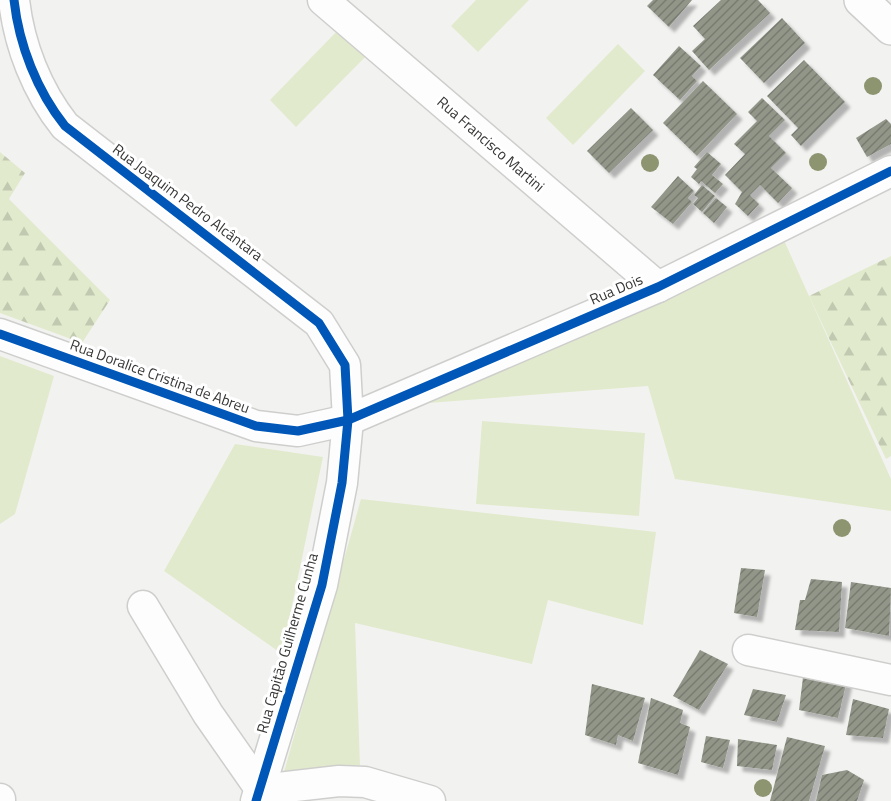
<svg xmlns="http://www.w3.org/2000/svg" width="891" height="801" font-family="'Titillium Web',sans-serif">
<style>
.grass{fill:#e2eacd}
.forest{fill:url(#forest-firs)}
.building{fill:url(#building-hatch);filter:url(#shadow)}
.lines{fill:none;stroke-linecap:round;stroke-linejoin:round}
.minor-casing{stroke:#cecfcd;stroke-width:33}
.major-casing{stroke:#cecfcd;stroke-width:36}
.minor{stroke:#fdfdfd;stroke-width:30}
.major{stroke:#fdfdfd;stroke-width:33}
.cycleway-casing{stroke:#fff;stroke-width:13}
.cycleway{stroke:#0057b8;stroke-width:9}
.tree{fill:#8d9470}
.labels{text-anchor:middle;dominant-baseline:central;stroke-width:6;stroke-linejoin:round;paint-order:stroke}
.street-label{font-size:15px;fill:#363735;stroke:#fff}
</style>
<defs>
<pattern id="forest-firs" width="22" height="20" patternUnits="userSpaceOnUse" patternTransform="scale(1.5)"><rect width="22" height="20" fill="#e2eacd"/><path d="M5 1l3.5 6h-7zM16 11l3.5 6h-7z" fill="#c2c9b1"/></pattern>
<pattern id="building-hatch" width="6" height="6" patternUnits="userSpaceOnUse" patternTransform="scale(1.5)"><rect width="6" height="6" fill="#929688"/><path d="M-1 1l2-2M0 6l6-6M5 7l2-2" fill="none" stroke="#787b70"/></pattern>
<filter id="shadow"><feDropShadow dx="5.5" dy="5.5" stdDeviation="1.5" flood-color="#0004"/></filter>
</defs>
<rect width="100%" height="100%" fill="#f2f3f1"/>
<!-- grass -->
<g class="grass">
<polygon points="476,0 529,0 478,52 451,26"/>
<polygon points="342,26 369,53 296,127 270,100"/>
<polygon points="618,44 645,71 573,145 546,118"/>
<polygon points="783,238 891,479 891,511 675,479 648,386 429,403"/>
<polygon points="0,356 54,376 15,514 0,524"/>
<polygon points="482,421 645,433 639,516 476,504"/>
<polygon points="235,444 323,457 282,654 164,571"/>
<polygon points="361,499 656,532 643,625 548,600 532,664 355,623 360,765 284,772"/>
</g>
<!-- forest -->
<g class="forest">
<polygon points="0,152 25,173 9,199 110,300 82,343 0,313"/>
<polygon points="891,256 891,456 886,459 809,296"/>
</g>
<!-- building -->
<g class="building">
<polygon points="653,0 692,0 669,27 647,6"/>
<polygon points="721,0 758,0 770,13 709,70 692,51 705,39 693,26"/>
<polygon points="782,18 805,43 764,83 740,58"/>
<polygon points="679,46 701,66 692,76 697,81 680,100 653,75"/>
<polygon points="804,60 845,102 801,146 791,135 798,128 767,96"/>
<polygon points="703,81 737,114 697,156 663,123"/>
<polygon points="762,98 785,120 769,136 786,153 771,168 792,188 778,203 760,185 750,195 759,204 748,216 735,204 742,192 725,175 745,154 734,144 757,121 748,112"/>
<polygon points="631,108 653,130 609,173 587,151"/>
<polygon points="886,119 891,124 891,144 867,157 856,138"/>
<polygon points="707,152 721,164 712,175 723,184 715,193 701,181 699,184 691,177 697,169 694,167"/>
<polygon points="678,176 694,191 688,198 692,202 673,224 651,207"/>
<polygon points="702,185 715,196 702,212 693,204 698,198 694,195"/>
<polygon points="716,198 727,207 714,223 703,213"/>
<polygon points="741,568 765,570 757,617 734,613"/>
<polygon points="811,579 842,582 839,632 795,630 800,600 805,600"/>
<polygon points="851,582 891,588 889,636 845,628"/>
<polygon points="700,650 728,664 699,710 673,696"/>
<polygon points="804,669 848,676 838,718 799,710"/>
<polygon points="592,684 645,698 633,741 618,735 616,745 585,735"/>
<polygon points="753,689 786,695 777,722 744,715"/>
<polygon points="651,698 683,710 680,723 690,727 678,775 638,763"/>
<polygon points="853,699 889,709 883,738 846,735"/>
<polygon points="706,736 730,740 723,768 701,762"/>
<polygon points="787,737 825,746 809,801 770,801"/>
<polygon points="738,739 777,745 772,770 737,766"/>
<polygon points="847,770 864,780 857,801 816,801 822,775"/>
</g>
<g class="lines">
<!-- minor casing -->
<g class="minor-casing">
<g id="minor">
<path d="M 14,0 C 19,45 37,91 65,126 L 319,323 L 345,365 L 348,420 L 342,483 L 322,585 L 256,801"/>
<polyline points="323,0 658,287"/>
<polyline points="0,334 256,426 298,431 348,420 658,287 891,171"/>
<polyline points="143,606 208,714 261,790 339,781 365,782 430,801"/>
<polyline points="748,650 891,680"/>
<polyline points="0,799 0,801"/>
</g>
</g>
<!-- major casing -->
<g class="major-casing">
<polyline id="major" points="861,0 891,28"/>
</g>
<!-- minor -->
<use href="#minor" class="minor"/>
<!-- major -->
<use href="#major" class="major"/>
<!-- cycleway casing -->
<g class="cycleway-casing">
<g id="cycleway">
<path d="M 14,0 C 19,45 37,91 65,126 L 319,323 L 345,365 L 348,420 L 342,483 L 322,585 L 256,801"/>
<polyline points="0,334 256,426 298,431 348,420 658,287 891,171"/>
</g>
</g>
<!-- cycleway -->
<use href="#cycleway" class="cycleway"/>
</g>
<!-- trees -->
<g class="tree">
<circle cx="873" cy="86" r="9"/>
<circle cx="818" cy="162" r="9"/>
<circle cx="650" cy="163" r="9"/>
<circle cx="842" cy="528" r="9"/>
<circle cx="763" cy="788" r="9"/>
</g>
<g class="labels">
<!-- street labels -->
<g class="street-label">
<text transform="translate(491 144) rotate(41)">Rua Francisco Martini</text>
<text transform="translate(188 202) rotate(37)">Rua Joaquim Pedro Alcântara</text>
<text transform="translate(616 289) rotate(-23)">Rua Dois</text>
<text transform="translate(160 376) rotate(20)">Rua Doralice Cristina de Abreu</text>
<text transform="translate(287 643) rotate(-74)">Rua Capitão Guilherme Cunha</text>
</g>
</g>
</svg>
